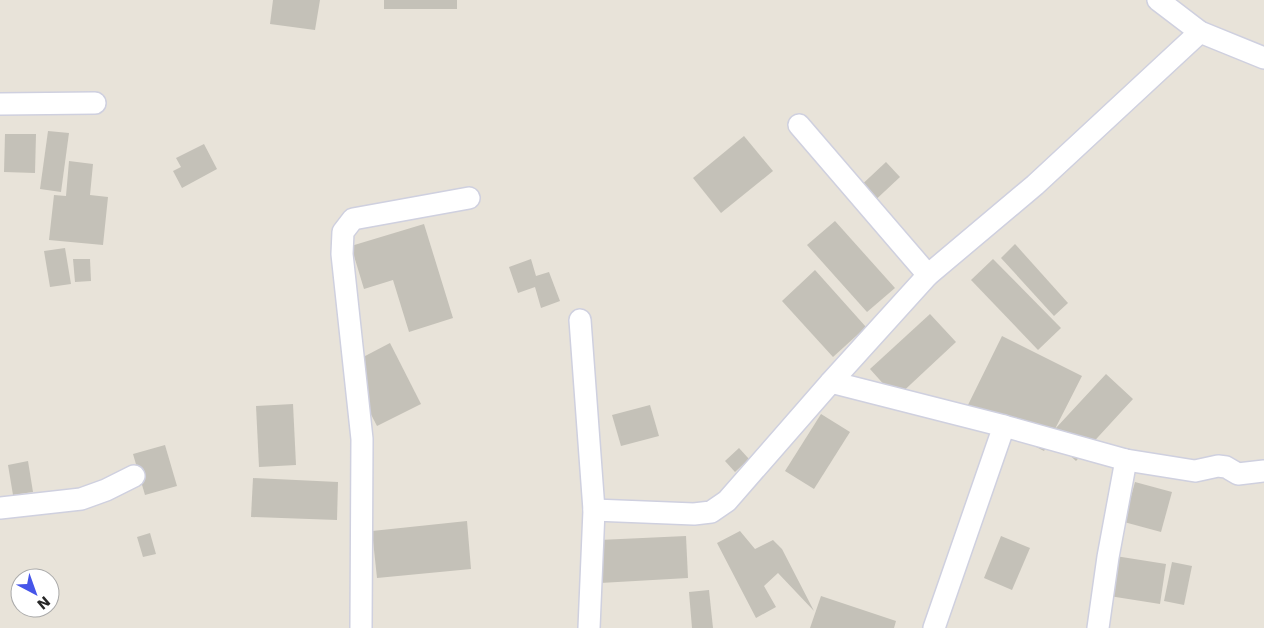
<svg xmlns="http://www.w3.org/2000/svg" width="1264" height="628" font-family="'DejaVu Sans',sans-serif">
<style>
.building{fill:#c4c1b8}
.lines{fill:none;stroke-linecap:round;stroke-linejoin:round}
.street-casing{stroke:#cfd0df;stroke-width:24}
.street{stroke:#fff;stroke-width:21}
</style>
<rect width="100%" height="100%" fill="#e8e3d9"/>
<!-- building -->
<g class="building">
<polygon points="273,0 320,0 315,30 270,24"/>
<rect x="384" y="0" width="73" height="9"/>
<polygon points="48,131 69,133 61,192 40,189"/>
<polygon points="5,134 36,134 35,173 4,172"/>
<polygon points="744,136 773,171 721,213 693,178"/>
<polygon points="204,144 217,169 182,188 173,171 181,167 176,158"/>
<polygon points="69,161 93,164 90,195 108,197 103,245 49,240 54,195 66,196"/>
<polygon points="886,162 900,177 869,206 855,191"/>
<polygon points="835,221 895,288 867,312 807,245"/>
<polygon points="424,224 453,318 409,332 393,280 364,289 351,246"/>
<polygon points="1015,244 1068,303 1054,316 1001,258"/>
<polygon points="65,248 71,284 50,287 44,251"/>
<polygon points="73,259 90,259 91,281 75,282"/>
<polygon points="531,259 536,276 549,272 560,301 541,308 535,287 518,293 509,267"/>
<polygon points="993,259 1061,328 1038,350 971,280"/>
<polygon points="815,270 866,327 833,357 782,301"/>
<polygon points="930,314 956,342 896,398 870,369"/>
<polygon points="1002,336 1082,376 1055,429 1106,374 1133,399 1076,461 1051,438 1044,451 965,411"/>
<polygon points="390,343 421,404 377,426 346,366"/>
<polygon points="293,404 296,465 259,467 256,406"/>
<polygon points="650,405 659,436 621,446 612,415"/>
<polygon points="821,414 850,432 814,489 785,471"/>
<polygon points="165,445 177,486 145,495 133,454"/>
<polygon points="739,448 749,459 735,472 725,461"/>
<polygon points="28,461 33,492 13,495 8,465"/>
<polygon points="253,478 338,482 337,520 251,517"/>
<polygon points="1135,482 1172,492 1161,532 1124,522"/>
<polygon points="467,521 471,569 377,578 372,531"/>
<polygon points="740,531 755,549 773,540 782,549 814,611 778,573 764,586 776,607 756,618 717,543"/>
<polygon points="150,533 156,554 143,557 137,537"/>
<polygon points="686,536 688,578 600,583 599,540"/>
<polygon points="1001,536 1030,548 1012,590 984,578"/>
<polygon points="1109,555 1166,564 1160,604 1103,595"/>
<polygon points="1172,562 1192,566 1184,605 1164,601"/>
<polygon points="709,590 713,628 692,628 689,592"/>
<polygon points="821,596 896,621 894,628 810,628"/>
</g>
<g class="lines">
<!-- street casing -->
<g class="street-casing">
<g id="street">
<polyline points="1158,0 1200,32 1264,58"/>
<polyline points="0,104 95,103"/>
<polyline points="799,125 928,275"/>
<polyline points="580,320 594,510 589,628"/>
<polyline points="831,382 1004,426 1126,460 1195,471 1218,466 1226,467 1238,474 1264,471"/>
<polyline points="0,508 81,499 106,490 134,476"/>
<polyline points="594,510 694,514 711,512 727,501 831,382 928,275 1035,185 1200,32"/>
<polyline points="361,628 362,439 342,254 343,232 353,219 469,198"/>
<polyline points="934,628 1004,426"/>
<polyline points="1098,628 1108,557 1126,460"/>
</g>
</g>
<!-- street -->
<use href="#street" class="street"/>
</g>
<!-- north arrow -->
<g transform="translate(35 593) rotate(139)"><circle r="24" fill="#ffffff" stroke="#a9a9a9"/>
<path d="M0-4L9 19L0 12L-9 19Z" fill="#4655e9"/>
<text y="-8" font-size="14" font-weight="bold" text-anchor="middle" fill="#272727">N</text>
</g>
</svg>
